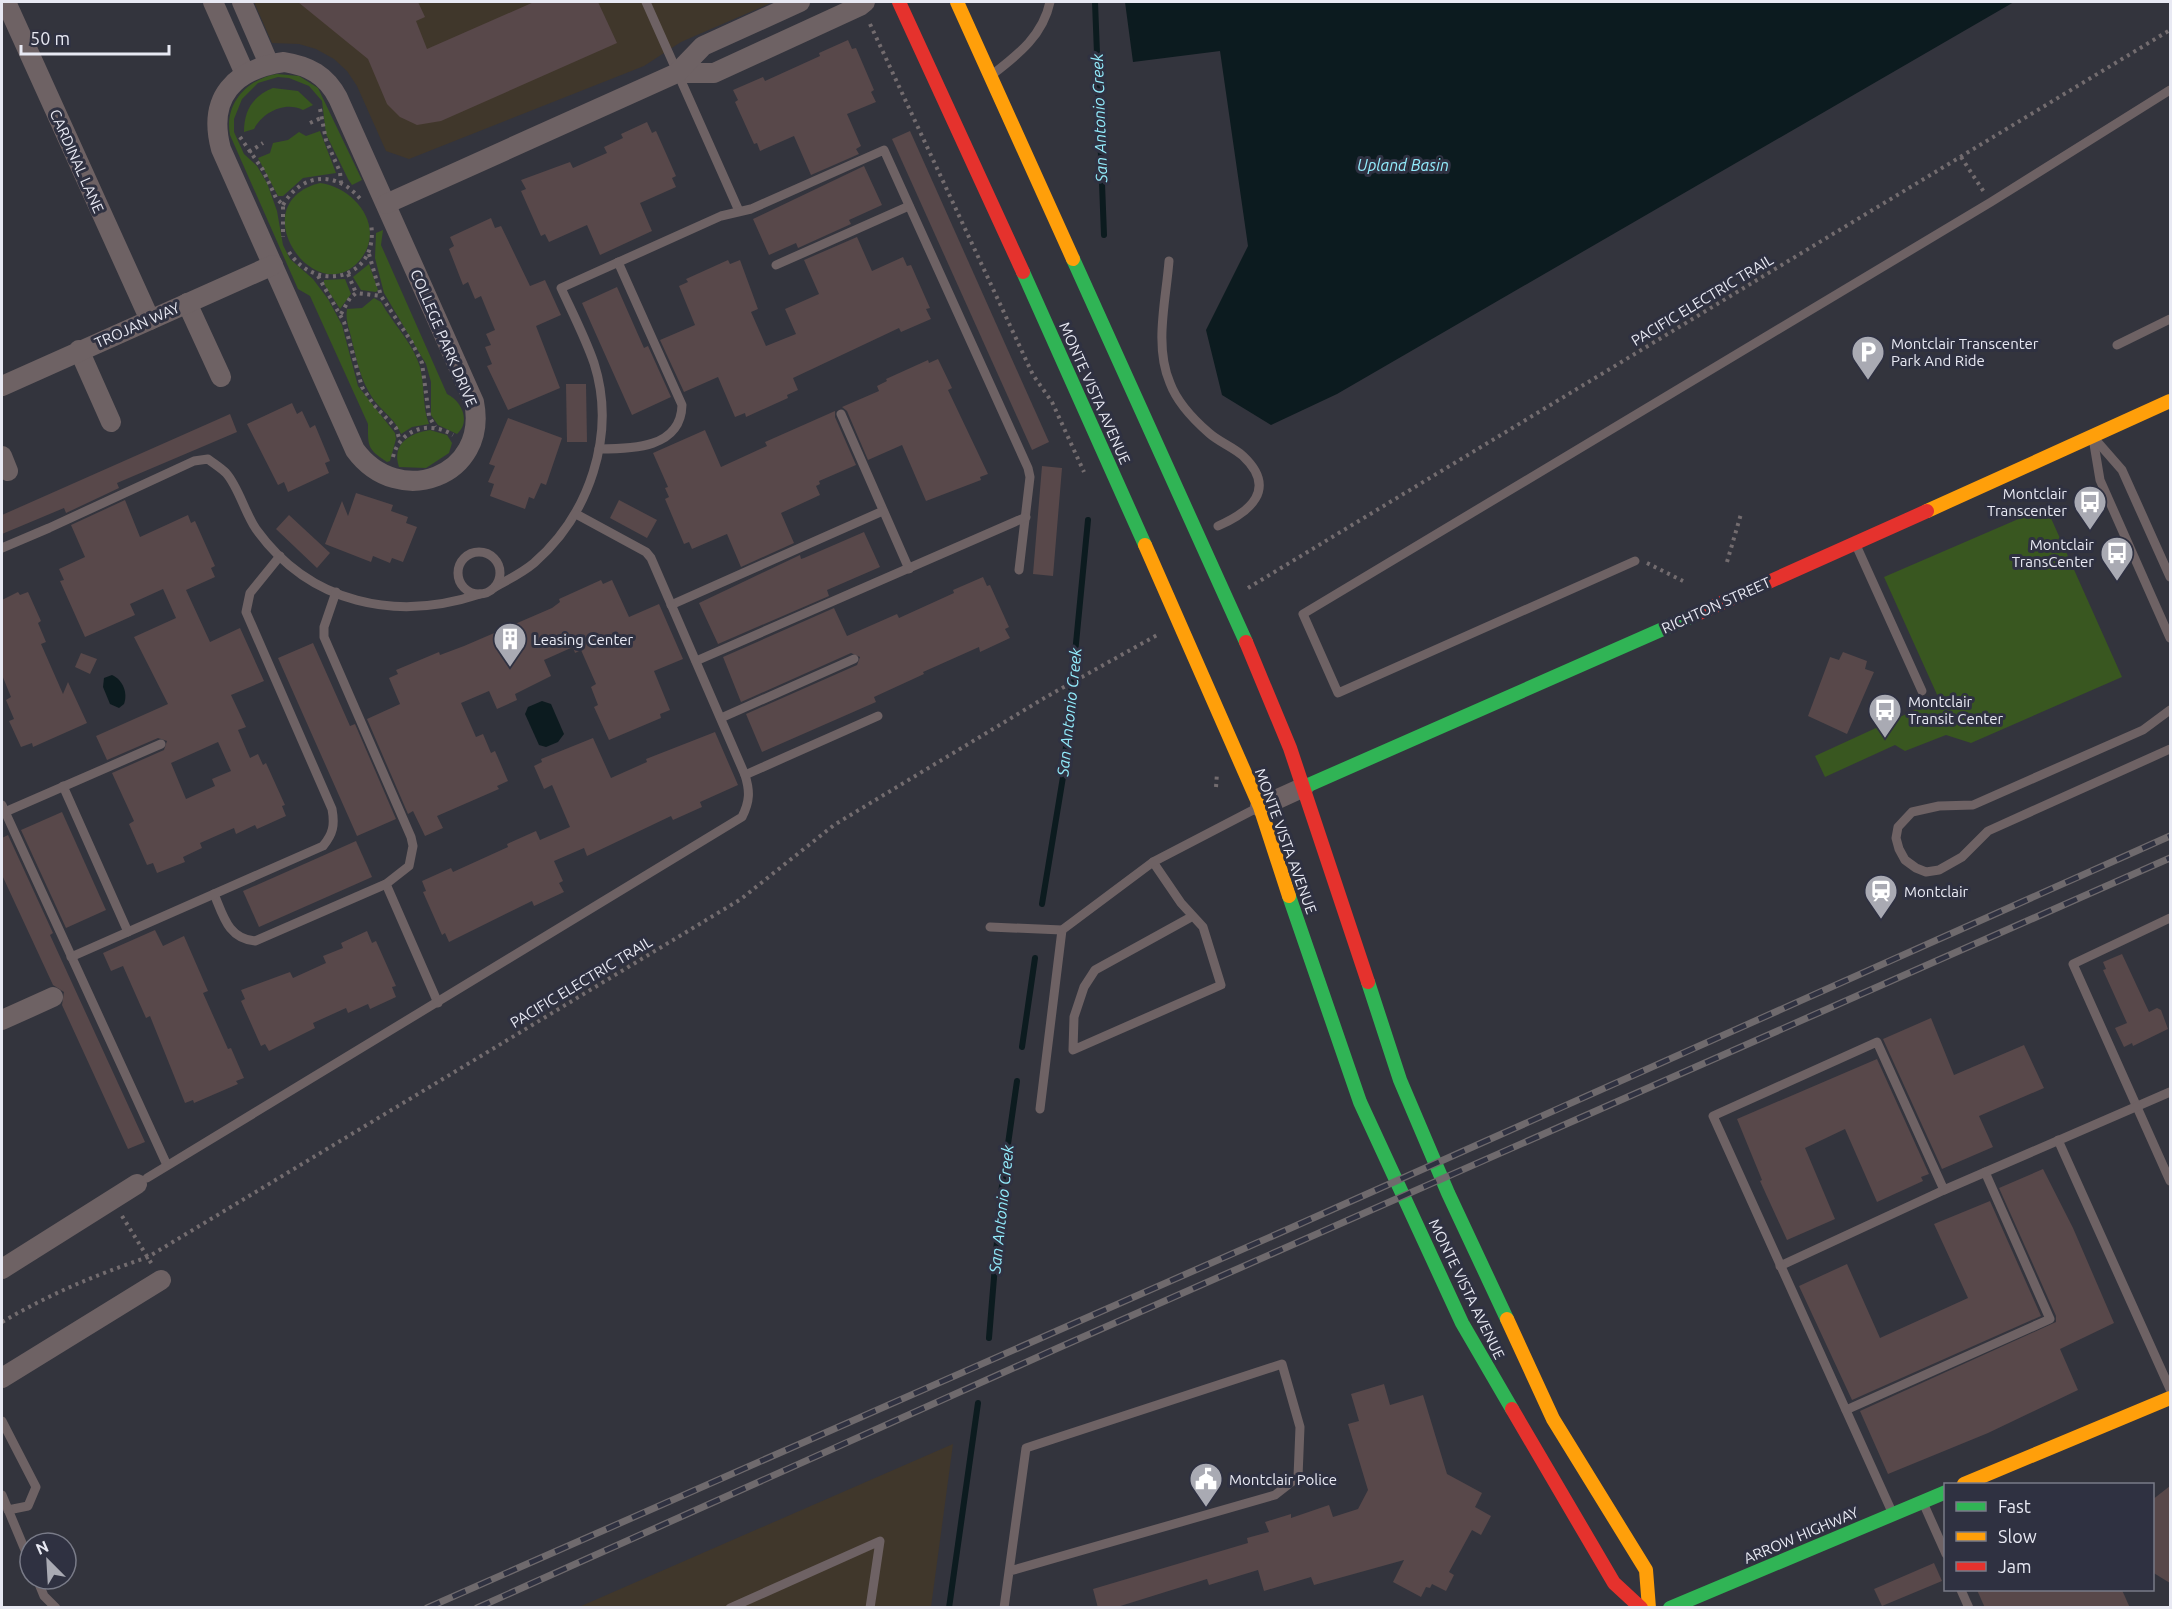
<svg xmlns="http://www.w3.org/2000/svg" width="2172" height="1609" font-family="Ubuntu,sans-serif">
<style>
.commercial{fill:#40372b}
.green{fill:#395720}
.water{fill:#0c1b1f}
.lines{fill:none;stroke-linecap:round;stroke-linejoin:round}
.stream{stroke:#0c1b1f;stroke-width:6}
.building{fill:#58484a;fill-rule:evenodd}
.path{stroke:#736c6f;stroke-width:4;stroke-dasharray:3 4.5;stroke-linecap:butt}
.lane{stroke:#6e6264;stroke-width:9}
.street{stroke:#6e6264;stroke-width:20}
.fast{stroke:#30b455;stroke-width:14}
.slow{stroke:#ff9f0a;stroke-width:14}
.jam{stroke:#e5322d;stroke-width:14}
.rail-casing{stroke:#6f6a6d;stroke-width:7}
.rail{stroke:#2f3141;stroke-width:4.5;stroke-dasharray:14;stroke-linecap:butt}
.labels{text-anchor:middle;dominant-baseline:central;stroke-width:6;stroke-linejoin:round;paint-order:stroke}
.street-label{font-size:15px;fill:#e8e9f3;stroke:#2f3141}
.poi-label{font-size:15px;fill:#e8e9f3;stroke:#2f3141;text-anchor:start}
.water-label{font-size:16px;font-style:italic;fill:#93edfd;stroke:#2f3141}
</style>
<rect width="100%" height="100%" fill="#33343d"/>
<!-- commercial -->
<g class="commercial">
<polygon points="254,2 773,2 681,42 644,66 409,159 386,151 357,86 347,71 334,59 316,49 299,44 272,43"/>
<polygon points="953,1444 931,1607 579,1607"/>
</g>
<!-- green -->
<g class="green">
<path d="M 277,74 L 299,76 L 318,88 L 362,180 L 352,185 L 348,179 L 326,134 L 322,101 L 309,86 L 289,78 L 278,77 L 258,83 L 242,99 L 234,119 L 234,132 L 244,154 L 257,166 L 267,183 L 277,211 L 283,245 L 290,259 L 313,279 L 328,299 L 342,325 L 358,386 L 395,433 L 396,439 L 390,461 L 387,462 C 367,449 368,446 368,424 L 310,296 L 298,289 L 230,135 C 224,104 247,79 277,74 Z"/>
<path d="M 273,88 L 298,91 L 313,105 L 303,110 C 285,101 263,112 254,129 L 244,132 C 244,110 253,96 273,88 Z"/>
<polygon points="320,131 336,173 303,178 283,196 278,196 258,158 270,153 273,143 288,140 299,132 306,136"/>
<path d="M 320,183 C 354,187 387,227 360,260 C 315,313 240,203 320,183 Z"/>
<path d="M 383,230 L 381,245 L 447,394 C 462,401 471,422 457,434 L 438,425 L 431,415 L 431,382 L 426,364 L 384,293 L 375,258 L 376,233 Z"/>
<polygon points="369,264 378,290 376,292 361,290 353,277"/>
<polygon points="345,279 351,294 340,309 324,284 324,280"/>
<path d="M 374,298 L 381,302 C 393,324 413,343 420,367 C 425,386 422,406 429,424 L 412,427 L 401,434 C 396,421 387,415 378,405 C 362,386 358,365 352,341 C 350,330 345,321 347,309 L 362,308 Z"/>
<path d="M 430,430 L 447,435 L 452,443 L 449,453 L 426,468 L 399,467 C 391,444 410,433 430,430 Z"/>
<polygon points="2046,507 2122,677 1971,743 1946,735 1905,751 1895,745 1825,777 1815,756 1939,699 1884,577"/>
</g>
<!-- water -->
<g class="water">
<polygon points="1125,2 2014,2 1337,394 1271,425 1222,395 1206,330 1248,246 1220,51 1133,62"/>
<path d="M 112,675 C 123,680 128,693 124,704 L 119,708 L 110,704 L 103,687 L 104,678 Z"/>
<polygon points="542,701 551,704 564,734 558,742 546,747 539,745 525,714 528,707"/>
</g>
<g class="lines">
<!-- stream -->
<g class="stream">
<polyline points="1095,2 1104,235"/>
<polyline points="1042,904 1063,777 1088,520"/>
<polyline points="1022,1047 1035,958"/>
<polyline points="989,1338 1001,1193 1017,1081"/>
<polyline points="949,1608 978,1403"/>
</g>
</g>
<!-- building -->
<g class="building">
<polygon points="298,2 418,2 425,17 416,21 427,49 534,2 598,2 617,43 441,121 417,125 400,117 387,104 368,59"/>
<polygon points="848,40 852,49 856,48 874,90 871,92 876,102 847,114 861,146 856,149 859,154 811,175 794,136 760,151 757,143 754,144 735,102 738,100 733,90 763,77 765,81 820,56 819,53"/>
<polygon points="647,122 652,133 656,131 676,176 672,178 676,187 640,203 652,231 600,255 587,225 549,242 545,234 541,236 521,191 526,189 521,180 570,162 573,168 607,153 604,147 623,138 621,134"/>
<polygon points="910,131 1049,442 1032,450 892,139"/>
<polygon points="864,166 882,205 849,220 851,224 798,248 796,243 769,255 753,219"/>
<polygon points="491,218 495,228 501,226 530,286 545,280 561,315 536,326 560,388 508,410 487,366 492,364 485,347 491,345 486,334 495,330 481,296 475,299 468,282 463,285 449,249 454,246 450,237"/>
<polygon points="857,237 872,271 903,257 907,266 911,265 930,308 926,309 931,319 901,332 899,328 793,378 798,390 787,395 788,398 746,417 745,413 735,417 718,377 684,392 660,340 695,325 679,286 688,282 686,279 728,260 730,264 740,260 758,309 751,312 766,346 796,334 785,309 819,294 804,260"/>
<polygon points="617,287 644,348 648,346 671,397 632,415 582,303"/>
<polygon points="938,359 952,388 948,390 988,474 980,477 981,480 926,501 902,445 868,460 847,411 842,407 879,391 877,386 887,381 886,379 928,360 929,363"/>
<polygon points="566,384 586,384 587,442 567,442"/>
<polygon points="292,403 297,414 302,411 310,428 315,425 330,461 325,463 329,473 288,492 284,482 278,485 247,424"/>
<polygon points="835,411 835,417 856,465 819,481 820,484 816,486 820,495 781,513 794,543 741,567 727,534 692,549 689,542 684,544 665,499 669,497 665,488 668,487 653,453 705,430 721,467 767,446 765,442"/>
<polygon points="230,414 237,432 117,483 119,488 66,513 64,508 2,534 2,515"/>
<polygon points="508,418 562,438 546,485 541,483 534,499 529,497 525,509 490,496 494,484 488,482 495,466 489,464"/>
<polygon points="1042,466 1062,468 1053,576 1033,574"/>
<polygon points="356,493 393,505 391,511 408,517 406,523 417,527 403,562 392,558 390,563 373,556 371,562 325,544 342,501 348,516"/>
<path d="M 125,500 L 140,537 L 188,515 L 191,523 L 195,521 L 215,566 L 211,568 L 215,577 L 186,590 L 210,642 L 240,628 L 264,681 L 231,695 L 246,727 L 238,730 L 250,758 L 258,754 L 263,765 L 266,763 L 285,805 L 282,806 L 286,816 L 257,829 L 255,825 L 236,834 L 234,828 L 200,843 L 202,848 L 183,857 L 185,862 L 157,873 L 153,863 L 147,865 L 129,824 L 134,821 L 112,773 L 164,750 L 167,741 L 158,738 L 107,760 L 96,736 L 168,704 L 134,637 L 176,618 L 163,589 L 130,604 L 135,615 L 85,637 L 60,581 L 64,580 L 59,569 L 85,557 L 71,525 ZM 218,742 L 231,771 L 212,779 L 215,786 L 186,799 L 171,763 Z"/>
<polygon points="619,500 657,520 647,538 610,518"/>
<polygon points="289,515 330,553 317,568 276,529"/>
<polygon points="864,532 880,567 827,590 829,596 718,644 699,603 800,555 801,559 804,558"/>
<polygon points="983,577 987,586 990,585 1009,627 1005,629 1010,638 980,652 979,647 923,672 924,674 874,697 876,702 762,752 746,714 857,665 860,657 851,653 741,702 723,657 834,608 847,636 897,614 899,618 954,593 953,590"/>
<polygon points="601,580 603,584 612,580 629,617 659,604 683,659 654,671 670,710 660,714 661,718 609,740 594,707 598,705 591,687 596,684 581,650 575,653 573,647 544,660 551,676 515,694 517,700 497,709 489,691 461,703 476,737 483,734 491,753 495,751 508,781 497,786 499,789 437,816 443,828 425,836 413,811 408,814 367,719 400,704 389,678 398,674 396,670 439,652 440,655 464,646 552,608 560,602 559,599"/>
<polygon points="18,592 20,595 28,592 41,621 38,623 46,642 41,644 63,694 68,682 87,723 33,747 32,743 21,747 9,721 14,719 6,700 11,697 2,675 2,600"/>
<polygon points="313,643 350,726 355,724 396,819 357,836 278,658"/>
<polygon points="1843,652 1867,661 1865,669 1874,672 1847,734 1808,716 1830,657 1839,660"/>
<polygon points="81,653 97,659 90,674 75,667"/>
<polygon points="715,732 738,785 700,802 702,807 673,820 671,816 587,856 584,848 554,861 563,881 559,883 564,892 534,906 532,901 449,942 445,933 442,935 423,892 426,891 422,881 451,868 453,872 508,847 507,844 536,831 540,840 570,827 552,785 544,789 534,766 542,762 541,759 593,738 611,778 647,762 646,759"/>
<polygon points="62,812 106,910 66,928 21,830"/>
<polygon points="8,835 53,933 50,935 145,1142 128,1149 62,1005 64,992 53,985 2,875 2,838"/>
<polygon points="356,841 372,877 259,927 243,891"/>
<polygon points="155,930 163,946 184,936 208,991 203,993 228,1049 231,1048 244,1078 236,1081 238,1084 194,1103 193,1100 185,1103 150,1016 146,1018 123,966 111,971 103,953"/>
<polygon points="367,931 372,943 376,941 396,986 392,987 396,997 370,1009 368,1004 348,1013 346,1008 313,1023 315,1028 269,1051 265,1044 261,1046 241,1001 245,999 241,990 290,972 293,978 326,963 323,956 343,948 341,943"/>
<polygon points="2122,954 2149,1012 2157,1008 2161,1010 2168,1029 2133,1046 2132,1043 2124,1047 2115,1028 2127,1023 2103,970 2106,969 2103,962"/>
<polygon points="1931,1018 1954,1075 2024,1045 2044,1088 1979,1116 1993,1147 1942,1169 1883,1039"/>
<polygon points="1877,1059 1929,1174 1921,1177 1923,1181 1877,1202 1845,1129 1805,1148 1835,1219 1787,1240 1760,1181 1762,1180 1737,1119"/>
<polygon points="2043,1169 2073,1228 2114,1323 2060,1349 2078,1390 1988,1433 1888,1474 1860,1411 2056,1322 2056,1316 1999,1188"/>
<polygon points="1990,1201 2041,1316 1852,1400 1799,1286 1847,1264 1880,1338 1968,1298 1934,1224"/>
<polygon points="1384,1384 1390,1405 1423,1395 1447,1474 1482,1493 1475,1507 1491,1516 1481,1535 1472,1530 1449,1572 1454,1575 1446,1591 1432,1584 1430,1588 1426,1587 1421,1597 1393,1582 1404,1560 1314,1585 1311,1577 1264,1591 1258,1570 1209,1585 1207,1579 1114,1608 1098,1608 1093,1589 1248,1543 1247,1538 1269,1532 1265,1522 1291,1514 1291,1518 1329,1505 1333,1517 1358,1509 1368,1490 1348,1424 1359,1421 1351,1394"/>
<polygon points="2170,1486 2170,1583 2152,1572 2152,1500"/>
<polygon points="1934,1563 1942,1581 1882,1606 1874,1589"/>
<polygon points="1977,1590 2122,1590 2130,1608 1985,1608"/>
</g>
<g class="lines">
<!-- path -->
<g class="path">
<polyline points="870,24 1033,375 1052,402 1084,472"/>
<polyline points="320,109 326,140 340,172 341,183"/>
<polyline points="310,123 321,118"/>
<polyline points="240,137 263,170 276,198 283,205 283,237"/>
<polyline points="249,152 263,143"/>
<polyline points="1961,157 1984,192"/>
<path d="M 283,205 C 302,172 338,170 362,201"/>
<path d="M 289,252 C 317,295 380,278 371,224"/>
<polyline points="369,254 381,296 411,341 422,363 429,416 435,427"/>
<polyline points="348,274 356,293"/>
<polyline points="318,276 344,322 362,387 374,405 396,428 400,441"/>
<polyline points="341,314 350,298 356,293 381,296"/>
<path d="M 393,457 C 400,429 429,420 453,435"/>
<polyline points="1727,562 1741,514"/>
<polyline points="1647,563 1683,581"/>
<polyline points="1248,588 2170,30"/>
<polyline points="1216,787 1217,773"/>
<polyline points="122,1216 153,1266"/>
<path d="M 2,1322 C 52,1293 93,1276 148,1257 L 741,899 L 834,825 L 1046,697 L 1159,634"/>
</g>
<!-- lane -->
<g class="lane">
<polyline points="646,2 739,211"/>
<path d="M 993,74 C 1019,54 1043,35 1050,2"/>
<path d="M 1169,261 C 1166,300 1154,346 1170,383 C 1177,402 1194,420 1209,433 C 1219,442 1233,447 1243,456 C 1278,489 1250,512 1218,526"/>
<polyline points="776,265 909,206"/>
<polyline points="2117,345 2170,319"/>
<polyline points="841,414 909,569"/>
<polyline points="2093,438 2100,480 2170,638"/>
<polyline points="2094,438 2122,470 2170,577"/>
<path d="M 599,449 C 633,449 681,448 682,405 L 618,262"/>
<polyline points="1856,545 1922,691"/>
<path d="M 2,548 L 49,528 L 194,461 L 208,459 C 213,463 221,468 226,473 C 238,486 245,513 256,529 C 310,604 396,622 480,594"/>
<circle cx="479" cy="573" r="21"/>
<polyline points="1635,561 1338,693 1303,614 1991,202 2170,90"/>
<path d="M 495,587 C 508,580 522,573 534,563 C 589,515 617,435 594,363 C 585,337 572,312 561,288 L 721,216 L 751,209 L 884,150 L 1028,468 L 1030,477 L 1019,570"/>
<polyline points="671,605 883,511"/>
<polyline points="696,661 1026,517"/>
<polyline points="2170,710 2143,730 1973,805 1939,806 1912,812 1898,827 1896,838 1899,849 1905,860 1916,868 1926,872 1939,870 1962,857 1988,831 2170,749"/>
<polyline points="721,718 854,659"/>
<polyline points="745,775 878,716"/>
<polyline points="63,786 128,932"/>
<polyline points="2,805 167,1165"/>
<polyline points="5,812 161,744"/>
<polyline points="1153,862 1181,903 1203,927 1221,985 1073,1050 1074,1017 1084,987 1095,970 1193,916"/>
<polyline points="386,884 438,1003"/>
<path d="M 214,894 C 223,915 228,939 255,941 L 386,884 L 409,866 L 413,846 L 411,837 L 324,637 L 324,627 L 336,592"/>
<polyline points="2170,918 2073,964 2170,1181"/>
<polyline points="990,927 1062,930 1153,862 1255,809"/>
<path d="M 71,957 L 323,846 C 333,834 335,825 332,809 L 246,612 L 250,593 L 280,556"/>
<polyline points="1040,1109 1062,930"/>
<polyline points="2058,1140 2170,1389"/>
<path d="M 147,1178 L 742,817 C 750,801 750,791 745,775 L 651,558 L 646,552 L 576,514"/>
<polyline points="1780,1266 1944,1190"/>
<polyline points="1846,1410 2050,1319 1985,1172"/>
<polyline points="2,1421 36,1487 28,1506 8,1510"/>
<polyline points="2,1495 30,1562"/>
<polyline points="1925,1507 1946,1554"/>
<polyline points="1892,1512 1713,1116 1877,1042 1944,1190 2170,1092"/>
<polyline points="37,1579 44,1596 56,1608"/>
<polyline points="1961,1590 1969,1608"/>
<polyline points="730,1608 880,1541 870,1608"/>
<polyline points="1004,1608 1026,1448 1282,1364 1300,1427 1298,1477 1275,1495 1010,1571"/>
</g>
<!-- street -->
<g class="street">
<polyline points="6,2 150,320"/>
<polyline points="213,2 245,74"/>
<polyline points="242,2 269,64"/>
<path d="M 284,62 C 309,66 326,75 338,98 L 474,402 C 489,476 399,510 355,450 L 221,149 C 207,97 235,69 284,62 Z"/>
<polyline points="677,73 714,73 860,6 865,2"/>
<polyline points="386,204 677,73 703,46 800,2"/>
<polyline points="187,303 221,377"/>
<polyline points="79,350 111,422"/>
<polyline points="2,386 273,265"/>
<polyline points="2,456 8,471"/>
<polyline points="1260,807 1304,787"/>
<polyline points="2,1020 53,997"/>
<polyline points="2,1269 137,1184"/>
<polyline points="2,1378 161,1280"/>
</g>
<!-- fast -->
<g class="fast">
<polyline points="1073,259 1246,642"/>
<polyline points="1023,272 1145,545"/>
<polyline points="1304,787 1697,614"/>
<polyline points="1289,896 1360,1102 1462,1323 1512,1409"/>
<polyline points="1368,982 1400,1080 1448,1193 1507,1319"/>
<polyline points="1670,1608 1946,1492"/>
</g>
<!-- slow -->
<g class="slow">
<polyline points="957,2 1073,259"/>
<polyline points="1927,511 2170,401"/>
<polyline points="1145,545 1260,807 1289,896"/>
<polyline points="1507,1319 1553,1419 1646,1570 1649,1608"/>
<polyline points="1964,1484 2170,1398"/>
</g>
<!-- jam -->
<g class="jam">
<polyline points="899,2 1023,272"/>
<polyline points="1697,614 1927,511"/>
<polyline points="1246,642 1290,748 1368,982"/>
<polyline points="1512,1409 1614,1583 1641,1608"/>
</g>
<!-- rail casing -->
<g class="rail-casing">
<g id="rail">
<polyline points="427,1608 1293,1227 2170,836"/>
<polyline points="477,1608 1058,1348 2170,858"/>
</g>
</g>
<!-- rail -->
<use href="#rail" class="rail"/>
</g>
<!-- icons -->
<defs>
<g id="parking-pin" transform="scale(1.725)"><path d="M0 17L-7.5 6A9.5 9.5 0 1 1 7.5 6Z" fill="#a9aab3" stroke="#2f3141"/><path d="M-3.5-5.5H1a3.5 3.5 0 0 1 0 7H-1V5.5H-3.5ZM-1-3.4V-.6H.8a1.4 1.4 0 0 0 0-2.8Z" fill="#fff"/></g>
<g id="bus-pin" transform="scale(1.725)"><path d="M0 17L-7.5 6A9.5 9.5 0 1 1 7.5 6Z" fill="#a9aab3" stroke="#2f3141"/><path d="M-5-6H5V4H4V6H2V4H-2V6H-4V4H-5ZM-3.5-4V0h7V-4ZM-3.5 1.2v1.5H-2V1.2ZM2 1.2v1.5H3.5V1.2Z" fill="#fff"/></g>
<g id="building-pin" transform="scale(1.725)"><path d="M0 17L-7.5 6A9.5 9.5 0 1 1 7.5 6Z" fill="#a9aab3" stroke="#2f3141"/><path d="M-4-6H4V6H1V3H-1V6H-4ZM-2.5-4.3h1.7v1.8h-1.7ZM.8-4.3h1.7v1.8H.8ZM-2.5-1h1.7V.8h-1.7ZM.8-1h1.7V.8H.8Z" fill="#fff"/></g>
<g id="station-pin" transform="scale(1.725)"><path d="M0 17L-7.5 6A9.5 9.5 0 1 1 7.5 6Z" fill="#a9aab3" stroke="#2f3141"/><path d="M-3-6H3Q5-6 5-4V2Q5 4 3 4L4.5 6H3L1.5 4h-3L-3 6H-4.5L-3 4Q-5 4-5 2V-4Q-5-6-3-6ZM-3.5-4v3h7v-3ZM-3.5 1v1.5H-2V1ZM2 1v1.5H3.5V1Z" fill="#fff"/></g>
<g id="civic-pin" transform="scale(1.725)"><path d="M0 17L-7.5 6A9.5 9.5 0 1 1 7.5 6Z" fill="#a9aab3" stroke="#2f3141"/><path d="M-.6-6.5H3V-4.5H.6V-3L4-1V1h2V6H-6V1h2V-1L-.6-3ZM-1.2 2.5V6h2.4V2.5Z" fill="#fff"/></g>
</defs>
<g fill-rule="evenodd">
<use href="#parking-pin" x="1868" y="352"/>
<use href="#bus-pin" x="2090" y="502"/>
<use href="#bus-pin" x="2117" y="553"/>
<use href="#building-pin" x="510" y="639"/>
<use href="#bus-pin" x="1885" y="710"/>
<use href="#station-pin" x="1881" y="891"/>
<use href="#civic-pin" x="1206" y="1479"/>
</g>
<g class="labels">
<!-- street labels -->
<g class="street-label">
<text transform="translate(77 161) rotate(66)">CARDINAL LANE</text>
<text transform="translate(1702 300) rotate(-31)">PACIFIC ELECTRIC TRAIL</text>
<text transform="translate(137 325) rotate(-24)">TROJAN WAY</text>
<text transform="translate(444 338) rotate(67)">COLLEGE PARK DRIVE</text>
<text transform="translate(1095 393) rotate(66)">MONTE VISTA AVENUE</text>
<text transform="translate(1716 605) rotate(-24)">RICHTON STREET</text>
<text transform="translate(1286 841) rotate(70)">MONTE VISTA AVENUE</text>
<text transform="translate(581 982) rotate(-31)">PACIFIC ELECTRIC TRAIL</text>
<text transform="translate(1467 1289) rotate(64)">MONTE VISTA AVENUE</text>
<text transform="translate(1801 1535) rotate(-23)">ARROW HIGHWAY</text>
</g>
<!-- poi labels -->
<g class="poi-label">
<text x="1891" y="343">Montclair Transcenter<tspan x="1891" dy="17">Park And Ride</tspan></text>
<text x="2067" y="493" text-anchor="end">Montclair<tspan x="2067" dy="17">Transcenter</tspan></text>
<text x="2094" y="544" text-anchor="end">Montclair<tspan x="2094" dy="17">TransCenter</tspan></text>
<text x="533" y="639">Leasing Center</text>
<text x="1908" y="701">Montclair<tspan x="1908" dy="17">Transit Center</tspan></text>
<text x="1904" y="891">Montclair</text>
<text x="1229" y="1479">Montclair Police</text>
</g>
<!-- water labels -->
<g class="water-label">
<text transform="translate(1099 118) rotate(-92)">San Antonio Creek</text>
<text x="1403" y="165">Upland Basin</text>
<text transform="translate(1069 712) rotate(-84)">San Antonio Creek</text>
<text transform="translate(1001 1209) rotate(-84)">San Antonio Creek</text>
</g>
</g>
<!-- border -->
<rect width="2172" height="1609" fill="none" stroke="#e8e9f3" stroke-width="6"/>
<!-- legend -->
<rect x="1944" y="1483" width="210" height="108" fill="#2f3141" stroke="#797b88" stroke-width="1.5"/>
<rect x="1956" y="1502" width="30" height="9" fill="#30b455" stroke="#797b88" stroke-width="1.5"/>
<text x="1998" y="1513" font-size="18" fill="#e8e9f3">Fast</text>
<rect x="1956" y="1532" width="30" height="9" fill="#ff9f0a" stroke="#797b88" stroke-width="1.5"/>
<text x="1998" y="1543" font-size="18" fill="#e8e9f3">Slow</text>
<rect x="1956" y="1562" width="30" height="9" fill="#e5322d" stroke="#797b88" stroke-width="1.5"/>
<text x="1998" y="1573" font-size="18" fill="#e8e9f3">Jam</text>
<!-- north arrow -->
<g transform="translate(48 1561) rotate(336)"><circle r="28" fill="#2f3141" stroke="#797b88" stroke-width="1.5"/>
<path d="M0-4.5L10 22L0 15L-10 22Z" fill="#a9aab3"/>
<text y="-9" font-size="16" font-weight="bold" text-anchor="middle" fill="#e8e9f3">N</text>
</g>
<!-- scale -->
<path d="M21 45v9h148v-9" fill="none" stroke="#e8e9f3" stroke-width="3"/>
<text x="30" y="45" font-size="18" fill="#e8e9f3" stroke="#2f3141" stroke-width="4.5" paint-order="stroke">50 m</text>
</svg>
